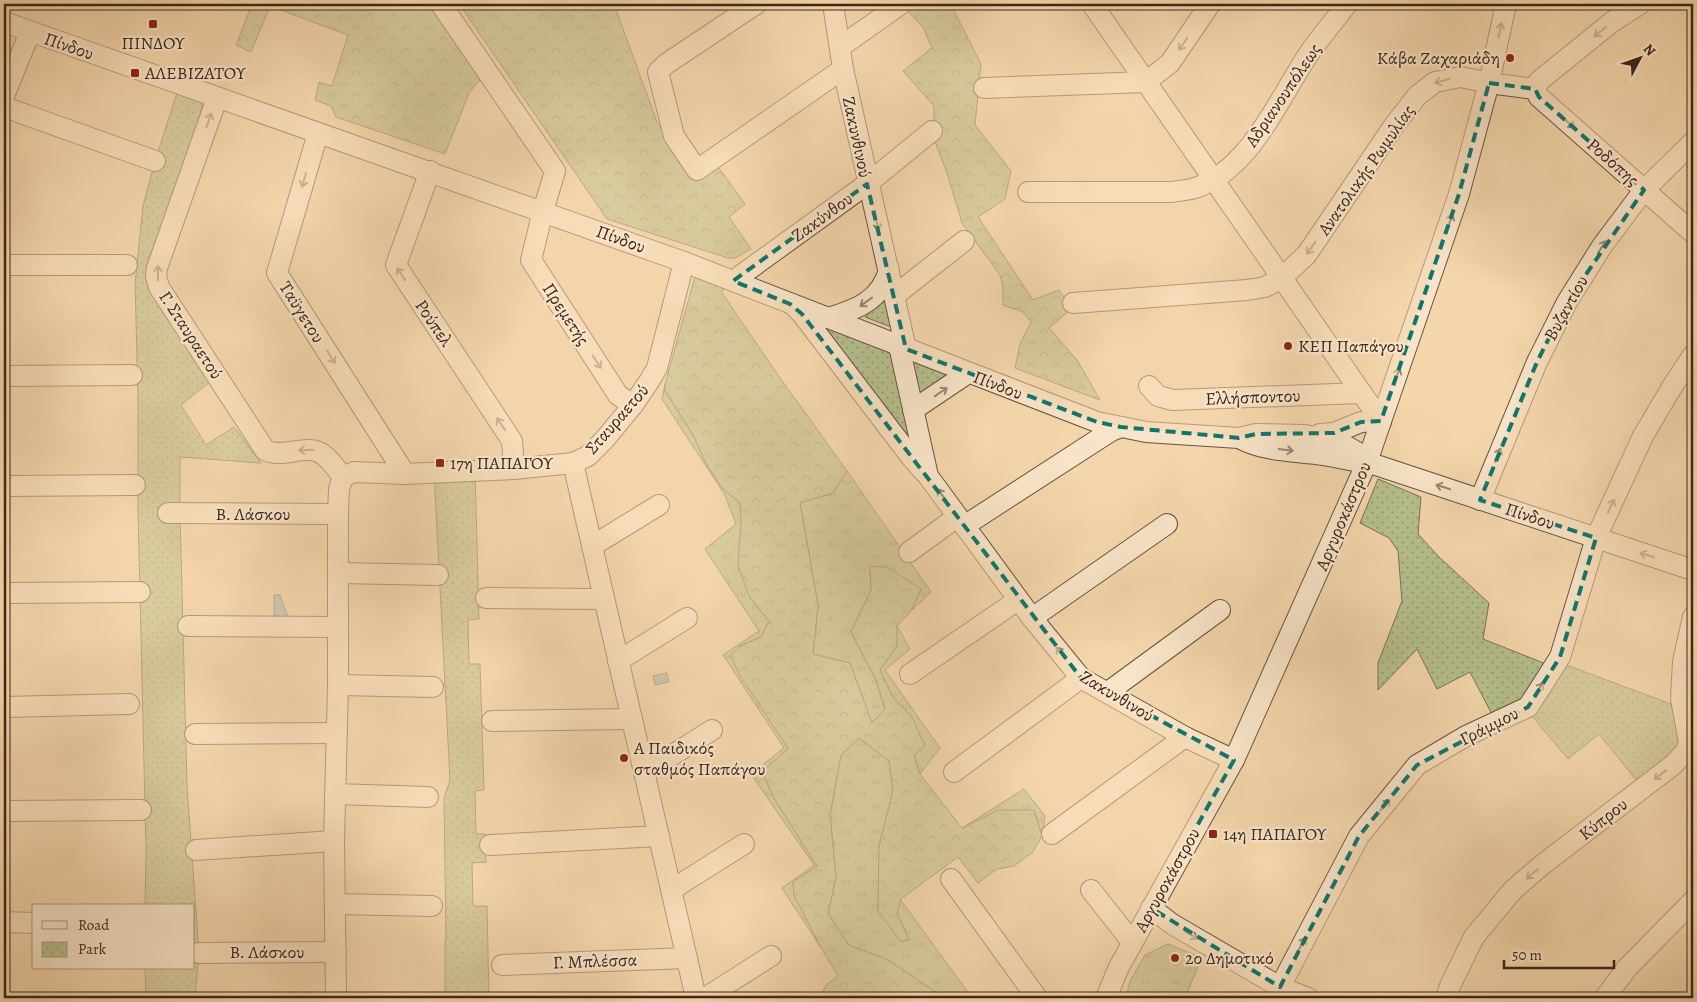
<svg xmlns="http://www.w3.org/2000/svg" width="1697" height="1002" font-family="Alegreya,serif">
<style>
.grass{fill:url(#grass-tufts);stroke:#787355}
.forest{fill:url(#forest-crowns);stroke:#787355}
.park{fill:url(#park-dots);stroke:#787355}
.water{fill:#a1b6b5;stroke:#797d78}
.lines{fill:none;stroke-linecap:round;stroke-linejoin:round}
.minor-casing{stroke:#6a5340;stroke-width:22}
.minor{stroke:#f8e4c8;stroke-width:20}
.oneway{stroke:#9a8672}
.marked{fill:none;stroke:#0f766e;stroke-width:4;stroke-dasharray:10 6;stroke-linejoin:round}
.poi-dot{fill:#8f2418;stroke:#f8e4c8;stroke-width:2}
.labels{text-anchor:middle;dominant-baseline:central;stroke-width:4.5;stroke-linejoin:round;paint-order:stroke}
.poi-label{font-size:18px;fill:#3c271d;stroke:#f8e4c8;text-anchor:start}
.street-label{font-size:18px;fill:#3c271d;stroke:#f8e4c8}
</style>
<defs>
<pattern id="grass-tufts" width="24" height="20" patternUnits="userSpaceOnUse" patternTransform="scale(1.25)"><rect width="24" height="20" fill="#b5bf8d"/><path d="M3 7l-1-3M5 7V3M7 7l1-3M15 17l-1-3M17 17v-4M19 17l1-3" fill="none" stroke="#949b73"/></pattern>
<pattern id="forest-crowns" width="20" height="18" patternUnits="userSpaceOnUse" patternTransform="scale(1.25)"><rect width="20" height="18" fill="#b5bf8d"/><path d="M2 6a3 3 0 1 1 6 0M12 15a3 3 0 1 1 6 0" fill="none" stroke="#949b73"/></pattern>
<pattern id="park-dots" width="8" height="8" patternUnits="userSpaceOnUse" patternTransform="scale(1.25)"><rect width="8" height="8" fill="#b5bf8d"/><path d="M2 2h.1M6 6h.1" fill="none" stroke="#949b73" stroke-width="1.8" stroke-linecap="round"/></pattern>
</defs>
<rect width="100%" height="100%" fill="#f4d6ab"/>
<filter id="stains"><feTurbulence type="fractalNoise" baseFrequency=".004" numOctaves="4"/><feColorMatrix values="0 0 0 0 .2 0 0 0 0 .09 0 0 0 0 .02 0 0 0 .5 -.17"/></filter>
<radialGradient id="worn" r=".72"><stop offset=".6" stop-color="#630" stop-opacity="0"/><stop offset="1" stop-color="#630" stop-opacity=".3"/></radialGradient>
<!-- grass -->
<g class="grass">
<polygon points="665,384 665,391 692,433 706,463 722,488 740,503 749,596 769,621 761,637 740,646 770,721 788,749 762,772 775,800 817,866 793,882 794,895 821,948 782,888 814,865 751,774 784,748 723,655 759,631 705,549 736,524 725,495 662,399"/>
<polygon points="847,471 931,592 911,611 921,589 870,567 871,590 851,632 876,680 885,710 871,723 850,663 813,654 818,605 800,503 833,493"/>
<polygon points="897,626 910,649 885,670 940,748 920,774 914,755 912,717 892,696 880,670 897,646"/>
<polygon points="859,738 889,761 893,791 879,846 878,911 909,940 897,913 900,899 972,998 944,998 888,960 849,945 828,914 836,877 830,815 841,755"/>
<polygon points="1024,789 1045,816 1042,836 1034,810 962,828"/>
<polygon points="1168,944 1195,955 1198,967 1185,998 1126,998 1130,981 1145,955"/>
</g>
<!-- forest -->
<g class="forest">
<polygon points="252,4 430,4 480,80 469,93 445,154 336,117 331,106 315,100 319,82 332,86 348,35 270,6 251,52 236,45"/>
<polygon points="459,4 614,4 657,122 692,175 714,161 745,204 729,217 751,249 735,258 728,258 607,219"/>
<polygon points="911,4 952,4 951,5 981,64 975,125 1011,171 1005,199 978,217 1033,300 1059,290 1071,309 1049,328 1077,360 1100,400 1015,368 1020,344 1031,322 1023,312 1003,305 1003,287 1000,275 962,223 947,173 934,139 934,106 903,71 932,48 923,27 905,8"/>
<polygon points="696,273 725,285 722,293 778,375 847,471 833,493 800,503 818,605 813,654 850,663 872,723 885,709 876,680 851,632 871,590 870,566 887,567 921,589 911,611 897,626 897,646 880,670 892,696 912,717 925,746 914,755 920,774 962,828 998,810 1034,810 1042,836 1032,853 1014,866 997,869 978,883 958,857 901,899 897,913 909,940 900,941 878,911 879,846 893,791 889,761 859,738 841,755 830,815 836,877 828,914 849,945 888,960 944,998 828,998 823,991 826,985 838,976 821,948 794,895 793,882 817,866 775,800 762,772 788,748 740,676 730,655 740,646 761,637 769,621 749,596 738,565 741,522 740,503 722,488 706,463 692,433 665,391 665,384"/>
</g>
<!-- park -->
<g class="park">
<polygon points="177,93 202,101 198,152 157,268 217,376 181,405 206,445 234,427 261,463 180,457 180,513 187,786 199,953 195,998 146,998 145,968 194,968 194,906 145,906 146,850 138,509 138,396 135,284 143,206 155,161"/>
<polygon points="886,298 891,325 891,327 865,317"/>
<polygon points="810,314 898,346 916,459"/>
<polygon points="907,350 960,370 915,400"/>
<polygon points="475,470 479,619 468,620 469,664 480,664 484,790 475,791 476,834 485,834 486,862 472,863 473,906 487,906 489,998 445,998 445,940 446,940 444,798 450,780 434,473"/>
<polygon points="1378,479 1421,497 1418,534 1439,557 1489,603 1483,639 1551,666 1526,704 1495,720 1470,672 1437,689 1417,649 1378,690 1378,663 1402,601 1398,551 1389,538 1360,523"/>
<polygon points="1561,663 1679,707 1683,744 1637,781 1599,734 1568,759 1528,711"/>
</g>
<!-- water -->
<g class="water">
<polygon points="274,595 280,595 288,617 274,616"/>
<polygon points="667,673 669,682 655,685 653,676"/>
</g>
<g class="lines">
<!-- minor casing -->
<g class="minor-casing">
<g id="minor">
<polyline points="441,4 555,171 543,211 531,260 618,395 633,405"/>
<polyline points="756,4 666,64 658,72 674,136 697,170 843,69"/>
<polyline points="833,4 843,69 906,349"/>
<polyline points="1092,4 1381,421"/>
<polyline points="4,22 684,262 1097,422 1146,432 1239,438 1256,434 1305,435 1341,443 1362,455 1367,462"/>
<polyline points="840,47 901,4"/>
<polyline points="984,88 1146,82 1170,63 1210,4"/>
<polyline points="1535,89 1539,97 1693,233"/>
<polyline points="1535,89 1539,81 1612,22 1640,4"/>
<polyline points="4,96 30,32"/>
<path d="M 217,98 L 157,268 L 156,276 L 159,287 L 265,450 C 283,460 308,441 325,456 C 332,462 337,470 343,477"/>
<polyline points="4,107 155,161"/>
<polyline points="318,133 277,273 405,474"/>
<polyline points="430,171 396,265 512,441 514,469"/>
<path d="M 1028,192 L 1172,192 C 1179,191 1188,190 1195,188 C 1252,169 1280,95 1312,49 C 1323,34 1336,19 1347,4"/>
<polyline points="4,265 127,265"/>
<polyline points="733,281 867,184 932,131"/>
<polyline points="894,296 964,241"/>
<polyline points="1073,303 1247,290 1265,287 1282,278 1307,254 1395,124 1418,95 1435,82 1461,77 1489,83 1535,89"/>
<polyline points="795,307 802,314 911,457 925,473"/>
<path d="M 828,318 C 856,310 882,300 889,269"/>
<polyline points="899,346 928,476 1032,618 1081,678 1185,737 1234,760"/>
<polyline points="4,376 132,375"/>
<polyline points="1149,386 1158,396 1173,400 1361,393"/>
<polyline points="913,410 968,373"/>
<polyline points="1320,434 1334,433 1361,422 1381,421"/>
<path d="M 1243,440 C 1268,452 1297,451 1324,455 C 1338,457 1352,462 1367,462 L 1693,570"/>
<polyline points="573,463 696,998"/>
<polyline points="343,477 354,472 405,474 514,469 573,463 588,456 605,439 633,405 650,380 657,368 684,262"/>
<polyline points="4,486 135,485"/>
<polyline points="1480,500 1537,362 1567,302 1602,246 1644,190 1693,142"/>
<polyline points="168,513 338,514"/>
<polyline points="964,526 1111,431 1121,427"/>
<polyline points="592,546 659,505"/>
<polyline points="909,552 957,517"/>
<polyline points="339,573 438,575"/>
<polyline points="4,593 140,592"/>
<polyline points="486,598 604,599"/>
<polyline points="1032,618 1167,524"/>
<polyline points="188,626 337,627"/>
<polyline points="618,661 687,618"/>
<polyline points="910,674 1018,600"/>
<polyline points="338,685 433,687"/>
<polyline points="1108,692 1220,610"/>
<polyline points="4,707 129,704"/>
<polyline points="492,721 632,719"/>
<polyline points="195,734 337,733"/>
<polyline points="954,772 1081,678"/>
<polyline points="644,773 712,730"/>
<polyline points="335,794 428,797"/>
<polyline points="4,811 141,810"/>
<polyline points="1052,834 1185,737"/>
<polyline points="490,845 659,836"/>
<polyline points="196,850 334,841"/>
<polyline points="951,879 1037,998"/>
<polyline points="671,890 744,844"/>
<polyline points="1091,890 1132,942"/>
<polyline points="335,904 432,906"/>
<polyline points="1151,908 1172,924 1280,987 1308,998"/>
<polyline points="4,922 34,923"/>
<polyline points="199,953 336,952"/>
<polyline points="502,965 687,958"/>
<polyline points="1280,987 1359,836 1417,765 1466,736 1528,707 1560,657 1596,538 1643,436 1672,387 1693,355"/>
<polyline points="336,998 334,841 338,685 338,514 339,489 343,477"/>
<polyline points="705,998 771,956"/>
<polyline points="1106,998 1119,967 1234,760 1367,462 1459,194 1489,83 1506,4"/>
<polyline points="1446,998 1450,986 1474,937 1513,890 1542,865 1673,765 1686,751 1689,742 1681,699 1683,662 1693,617"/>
<polyline points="1605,998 1627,968 1693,901"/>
</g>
</g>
<!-- minor -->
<use href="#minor" class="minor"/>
</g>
<!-- one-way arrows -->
<defs><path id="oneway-shaft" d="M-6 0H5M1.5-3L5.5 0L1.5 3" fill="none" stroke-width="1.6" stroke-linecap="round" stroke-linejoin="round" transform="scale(1.25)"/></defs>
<g class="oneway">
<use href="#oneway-shaft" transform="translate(1500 30) rotate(-78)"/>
<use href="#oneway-shaft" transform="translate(1600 32) rotate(141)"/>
<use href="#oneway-shaft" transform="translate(1183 44) rotate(125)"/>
<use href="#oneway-shaft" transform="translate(1442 81) rotate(165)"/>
<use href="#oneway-shaft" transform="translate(209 120) rotate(-70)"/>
<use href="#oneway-shaft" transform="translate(1569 123) rotate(41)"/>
<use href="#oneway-shaft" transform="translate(304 180) rotate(106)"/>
<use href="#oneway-shaft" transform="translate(1450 221) rotate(-71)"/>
<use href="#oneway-shaft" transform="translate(877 223) rotate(76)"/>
<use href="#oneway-shaft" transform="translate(1602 247) rotate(-56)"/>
<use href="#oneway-shaft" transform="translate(1311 248) rotate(125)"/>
<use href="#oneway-shaft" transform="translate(158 273) rotate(-90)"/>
<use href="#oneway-shaft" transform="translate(401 274) rotate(-124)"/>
<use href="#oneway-shaft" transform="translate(866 302) rotate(144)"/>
<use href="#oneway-shaft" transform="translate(331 357) rotate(58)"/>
<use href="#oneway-shaft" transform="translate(597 362) rotate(57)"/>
<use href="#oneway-shaft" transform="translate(1397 375) rotate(-70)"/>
<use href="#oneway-shaft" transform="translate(941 392) rotate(-34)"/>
<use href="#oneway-shaft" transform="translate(501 424) rotate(-124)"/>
<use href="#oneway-shaft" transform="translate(306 450) rotate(178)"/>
<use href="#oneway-shaft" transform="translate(1286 450) rotate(7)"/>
<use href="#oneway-shaft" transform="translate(1498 455) rotate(-67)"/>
<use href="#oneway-shaft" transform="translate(1443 487) rotate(-162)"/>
<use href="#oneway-shaft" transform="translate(942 495) rotate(-126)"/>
<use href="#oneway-shaft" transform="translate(1611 506) rotate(-65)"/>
<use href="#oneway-shaft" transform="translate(1647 555) rotate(-162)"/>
<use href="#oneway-shaft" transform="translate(1061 653) rotate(-129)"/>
<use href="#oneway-shaft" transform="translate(1539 689) rotate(-57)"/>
<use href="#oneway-shaft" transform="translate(1660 775) rotate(142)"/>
<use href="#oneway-shaft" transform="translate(1385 805) rotate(-50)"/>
<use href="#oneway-shaft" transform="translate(1532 874) rotate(140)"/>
<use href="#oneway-shaft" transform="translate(1191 935) rotate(30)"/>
<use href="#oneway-shaft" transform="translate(1302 944) rotate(-62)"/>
</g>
<!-- marked area -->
<path d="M0 0H1697V1002H0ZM 1489,83 L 1535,89 L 1539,97 L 1644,190 L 1567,302 L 1537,362 L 1480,500 L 1596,538 L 1560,657 L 1528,707 L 1417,765 L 1359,836 L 1280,987 L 1151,908 L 1234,760 L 1081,678 L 802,314 L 790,304 L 733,281 L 867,184 L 906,349 L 1097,422 L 1121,427 L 1239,438 L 1256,434 L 1334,433 L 1361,422 L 1381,421 L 1459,194 Z" fill="#f4d6ab" fill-opacity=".55" fill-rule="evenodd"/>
<path class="marked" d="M 1489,83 L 1535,89 L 1539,97 L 1644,190 L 1567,302 L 1537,362 L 1480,500 L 1596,538 L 1560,657 L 1528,707 L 1417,765 L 1359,836 L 1280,987 L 1151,908 L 1234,760 L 1081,678 L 802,314 L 790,304 L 733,281 L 867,184 L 906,349 L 1097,422 L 1121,427 L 1239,438 L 1256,434 L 1334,433 L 1361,422 L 1381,421 L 1459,194 Z"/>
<!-- markers -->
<g class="poi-dot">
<rect x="148" y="19" width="10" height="10" rx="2.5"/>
<circle cx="1510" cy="58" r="5"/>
<rect x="130" y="68" width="10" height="10" rx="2.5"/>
<circle cx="1288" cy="346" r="5"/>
<rect x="435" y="458" width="10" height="10" rx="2.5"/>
<circle cx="624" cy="758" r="5"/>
<rect x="1208" y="829" width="10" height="10" rx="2.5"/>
<circle cx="1175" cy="958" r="5"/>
</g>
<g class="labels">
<!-- poi labels -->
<g class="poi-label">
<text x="153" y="43" text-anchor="middle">ΠΙΝΔΟΥ</text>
<text x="1500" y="58" text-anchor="end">Κάβα Ζαχαριάδη</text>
<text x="145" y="73">ΑΛΕΒΙΖΑΤΟΥ</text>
<text x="1298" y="346">ΚΕΠ Παπάγου</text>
<text x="450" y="463">17η ΠΑΠΑΓΟΥ</text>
<text x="634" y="748">Α Παιδικός<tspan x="634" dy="21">σταθμός Παπάγου</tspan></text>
<text x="1223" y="834">14η ΠΑΠΑΓΟΥ</text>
<text x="1185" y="958">2ο Δημοτικό</text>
</g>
<!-- street labels -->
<g class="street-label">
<text transform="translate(69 46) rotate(19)">Πίνδου</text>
<text transform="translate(1283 95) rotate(-56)">Αδριανουπόλεως</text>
<text transform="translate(857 137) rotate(78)">Ζακυνθινού</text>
<text transform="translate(1613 162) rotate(41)">Ροδόπης</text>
<text transform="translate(1366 170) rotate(-55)">Ανατολικής Ρωμυλίας</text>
<text transform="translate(822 217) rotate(-36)">Ζακύνθου</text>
<text transform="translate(621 239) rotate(20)">Πίνδου</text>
<text transform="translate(1566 308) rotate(-61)">Βυζαντίου</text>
<text transform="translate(302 312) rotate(58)">Ταϋγετου</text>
<text transform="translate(566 314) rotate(57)">Πρεμετής</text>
<text transform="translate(434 323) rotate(56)">Ρούπελ</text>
<text transform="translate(191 335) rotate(57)">Γ. Σταυραετού</text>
<text transform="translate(998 385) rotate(21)">Πίνδου</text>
<text transform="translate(1253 397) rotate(-2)">Ελλήσποντου</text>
<text transform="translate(617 419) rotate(-49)">Σταυραετού</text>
<text x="253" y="514">Β. Λάσκου</text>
<text transform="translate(1343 516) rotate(-67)">Αργυροκάστρου</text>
<text transform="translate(1530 516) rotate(18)">Πίνδου</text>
<text transform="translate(1117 696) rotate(31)">Ζακυνθινού</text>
<text transform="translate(1489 726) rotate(-27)">Γράμμου</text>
<text transform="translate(1603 819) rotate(-38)">Κύπρου</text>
<text transform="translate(1167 880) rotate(-61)">Αργυροκάστρου</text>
<text x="267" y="952">Β. Λάσκου</text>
<text transform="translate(595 961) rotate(-2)">Γ. Μπλέσσα</text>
</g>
</g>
<!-- margin -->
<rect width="1697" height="1002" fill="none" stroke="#f4d6ab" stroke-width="20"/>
<rect x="5" y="5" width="1687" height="992" fill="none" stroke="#3c271d" stroke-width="2.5"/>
<rect x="10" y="10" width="1677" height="982" fill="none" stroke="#3c271d"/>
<!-- legend -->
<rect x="32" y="904" width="162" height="65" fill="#f8e4c8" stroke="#ad9884"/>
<rect x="42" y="921" width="25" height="8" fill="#f8e4c8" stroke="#ad9884"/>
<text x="78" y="930" font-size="15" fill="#3c271d">Road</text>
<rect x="42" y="942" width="25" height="15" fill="url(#park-dots)" stroke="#ad9884"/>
<text x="78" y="954" font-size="15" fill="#3c271d">Park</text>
<!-- north arrow -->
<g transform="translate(1640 58) rotate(49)" stroke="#f8e4c8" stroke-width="4" paint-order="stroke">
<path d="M0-4L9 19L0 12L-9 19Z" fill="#3c271d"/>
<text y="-8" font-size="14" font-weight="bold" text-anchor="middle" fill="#3c271d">N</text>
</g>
<!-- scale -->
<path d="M1504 960v8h110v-8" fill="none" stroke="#3c271d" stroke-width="2.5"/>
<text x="1512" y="960" font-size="15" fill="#3c271d" stroke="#f8e4c8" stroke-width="4" paint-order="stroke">50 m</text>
<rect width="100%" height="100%" filter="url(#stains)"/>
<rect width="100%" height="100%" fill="url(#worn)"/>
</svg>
